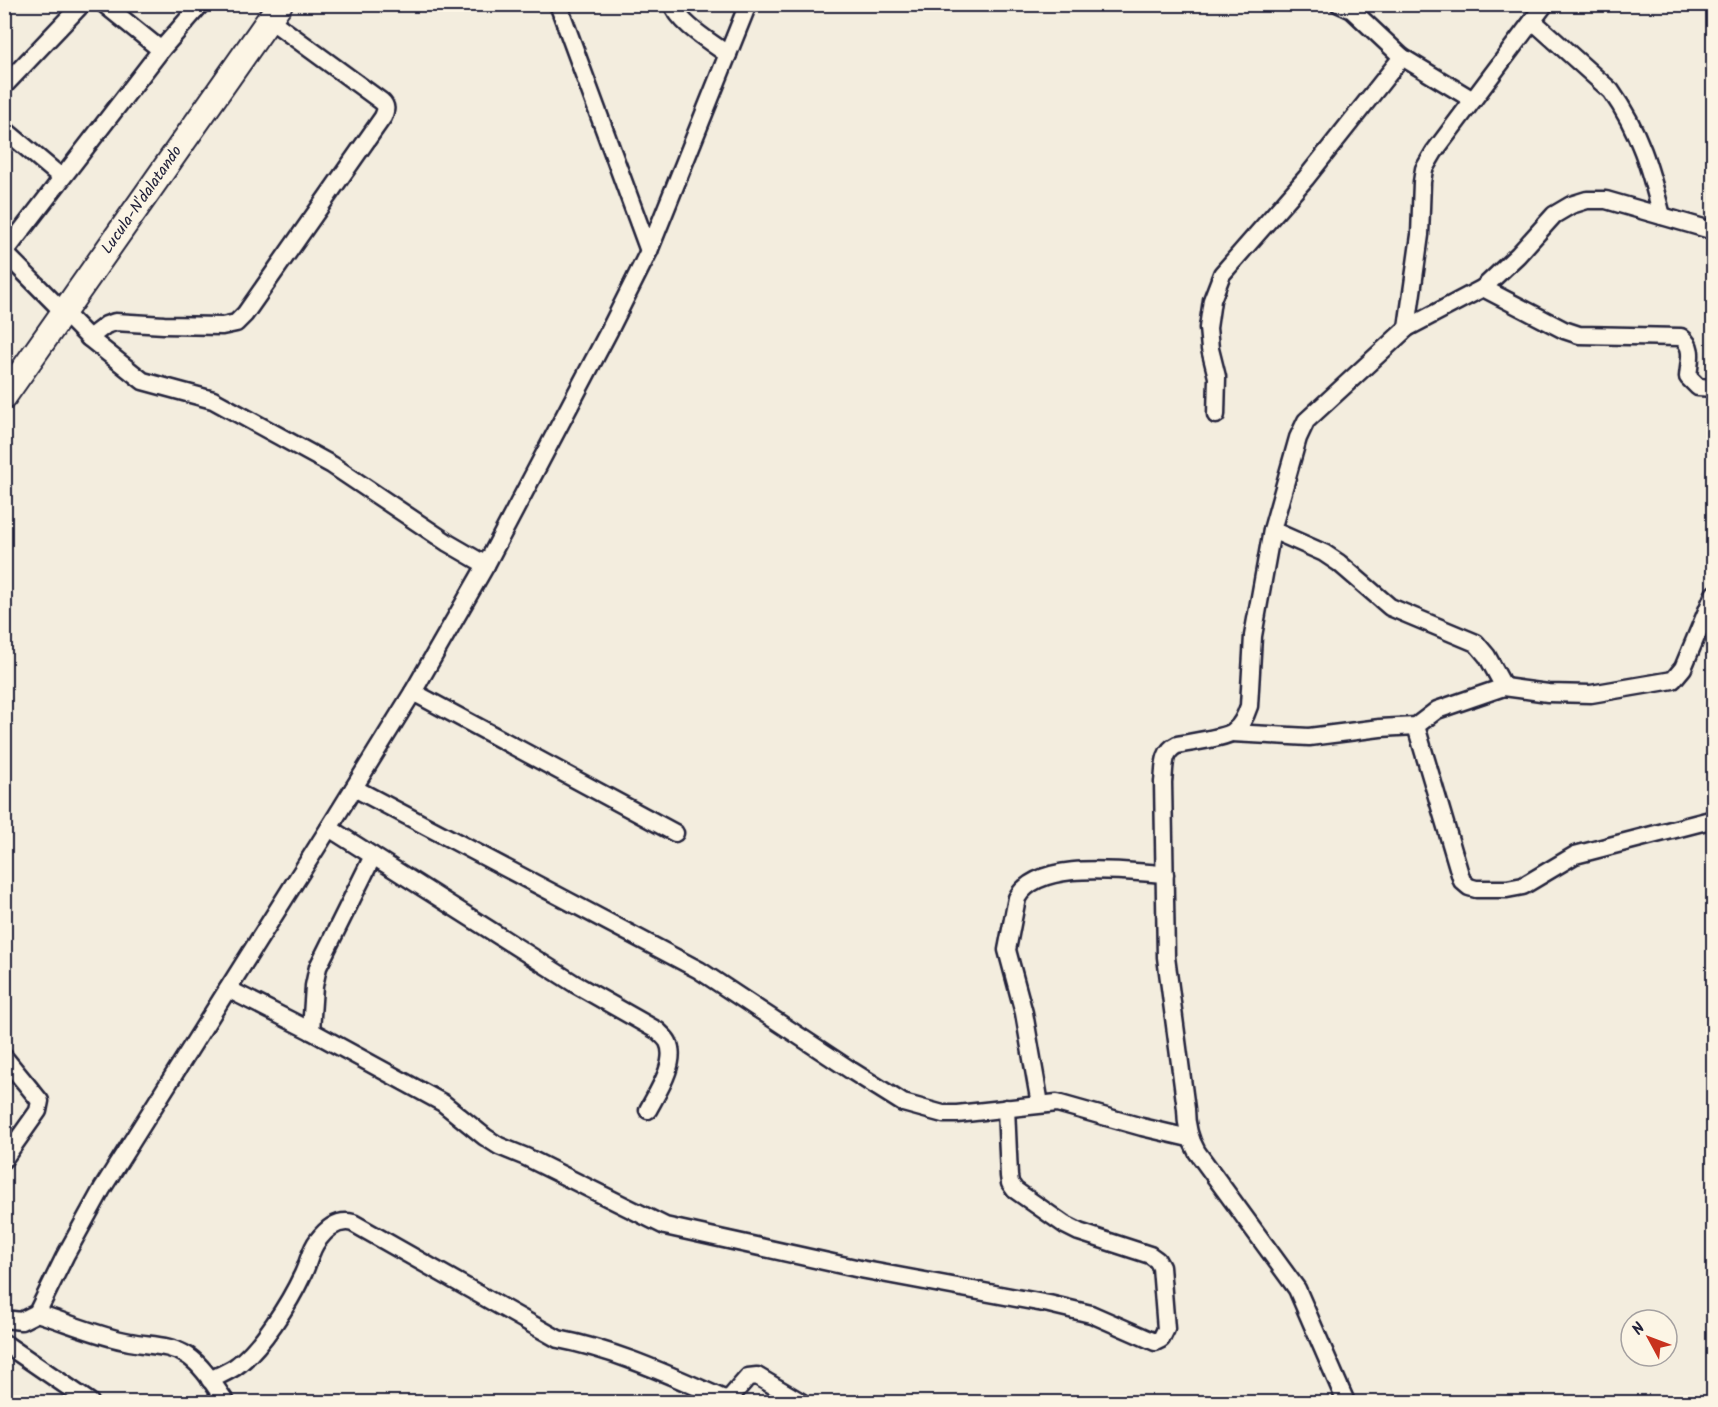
<svg xmlns="http://www.w3.org/2000/svg" width="1718" height="1407" font-family="Kalam,sans-serif">
<style>
.lines{fill:none;stroke-linecap:round;stroke-linejoin:round}
.minor-casing{stroke:#22223b;stroke-width:21}
.highway-casing{stroke:#22223b;stroke-width:28}
.minor{stroke:#fcf5e5;stroke-width:16}
.highway{stroke:#fcf5e5;stroke-width:24}
.labels{text-anchor:middle;dominant-baseline:central;stroke-width:4.5;stroke-linejoin:round;paint-order:stroke}
.street-label{font-size:16px;fill:#22223b;stroke:#fcf5e5}
</style>
<rect width="100%" height="100%" fill="#f3edde"/>
<filter id="ink" filterUnits="userSpaceOnUse"><feTurbulence type="fractalNoise" baseFrequency=".0167" numOctaves="2"/><feDisplacementMap in="SourceGraphic" scale="12" xChannelSelector="R" yChannelSelector="G"/><feConvolveMatrix kernelMatrix="1 2 1 2 8 2 1 2 1" color-interpolation-filters="sRGB"/></filter>
<g filter="url(#ink)">
<g class="lines">
<!-- minor casing -->
<g class="minor-casing">
<g id="minor">
<polyline points="104,4 161,50"/>
<polyline points="558,4 649,251"/>
<path d="M 672,4 C 682,26 710,41 728,55"/>
<polyline points="1339,4 1352,10 1402,57 1473,100"/>
<path d="M 1533,21 L 1611,91 C 1640,132 1650,169 1662,216"/>
<polyline points="4,86 82,4"/>
<polyline points="4,129 61,177"/>
<polyline points="4,252 89,338 143,381 213,400 332,465 448,543 486,565"/>
<polyline points="5,252 161,50 201,4"/>
<path d="M 1483,288 L 1564,330 L 1579,335 L 1681,337 C 1695,347 1689,362 1688,377 L 1698,387 L 1714,388"/>
<polyline points="1407,328 1420,235 1422,182 1424,169 1434,152 1545,4"/>
<path d="M 89,338 L 106,325 L 115,322 L 164,325 L 222,326 L 236,323 L 245,314 L 383,117 C 386,110 387,106 381,101 L 269,19"/>
<polyline points="1216,415 1217,377 1210,349 1208,328 1212,300 1222,274 1306,178 1402,57"/>
<polyline points="1272,530 1324,553 1339,563 1390,607 1476,643 1487,656 1504,687"/>
<polyline points="413,692 675,833"/>
<polyline points="1416,726 1462,881 1469,887 1476,889 1507,889 1523,886 1575,855 1714,819"/>
<polyline points="1232,733 1309,737 1380,728 1416,726 1437,710 1504,687 1548,693 1591,694 1673,680 1683,668 1714,594"/>
<polyline points="354,788 699,970 852,1071 903,1103 943,1114 957,1114 1057,1103 1142,1127 1189,1138"/>
<path d="M 329,828 L 575,984 L 658,1031 C 661,1034 666,1038 668,1042 C 678,1062 657,1093 648,1110"/>
<polyline points="228,989 311,1031 443,1103 485,1137 499,1146 526,1157 665,1226 860,1269 1049,1304 1091,1314 1155,1342 1161,1339 1166,1329 1161,1267 1157,1260 1150,1255 1079,1232 1065,1225 1015,1190 1010,1183 1009,1176 1006,1108"/>
<polyline points="311,1031 314,986 318,967 373,856"/>
<polyline points="4,1057 40,1101 38,1111 4,1159"/>
<path d="M 1040,1104 L 1024,1013 L 1007,950 L 1017,898 C 1039,858 1126,872 1165,874"/>
<path d="M 37,1313 C 66,1322 101,1337 130,1342 C 151,1346 169,1344 188,1356 C 204,1367 215,1387 226,1402"/>
<polyline points="4,1319 21,1321 37,1313 65,1256 102,1189 329,828 413,692 486,565 609,331 649,251 748,4"/>
<polyline points="4,1343 90,1402"/>
<path d="M 210,1380 C 218,1376 227,1372 235,1367 C 261,1349 290,1302 303,1274 C 309,1262 310,1250 318,1240 C 327,1228 339,1219 353,1223 L 558,1339 C 616,1350 669,1375 722,1398 L 729,1399 L 748,1377 L 757,1376 L 801,1402"/>
<path d="M 1346,1402 L 1297,1289 L 1197,1152 C 1189,1138 1186,1126 1186,1109 L 1166,957 L 1163,782 C 1165,767 1162,752 1177,745 C 1190,742 1226,738 1234,731 C 1242,725 1246,715 1249,706 L 1253,636 L 1272,530 L 1298,438 L 1306,421 L 1407,328 L 1483,288 L 1518,255 L 1554,215 L 1571,205 L 1587,200 L 1606,200 L 1714,231"/>
</g>
</g>
<!-- highway casing -->
<g class="highway-casing">
<polyline id="highway" points="4,397 280,4"/>
</g>
<!-- minor -->
<use href="#minor" class="minor"/>
<!-- highway -->
<use href="#highway" class="highway"/>
</g>
</g>
<g class="labels">
<!-- street labels -->
<g class="street-label">
<text transform="translate(142 200) rotate(-55)">Lucula-N'dalatando</text>
</g>
</g>
<!-- margin -->
<rect width="1718" height="1407" fill="none" stroke="#fcf5e5" stroke-width="24"/>
<rect x="12" y="12" width="1694" height="1383" fill="none" stroke="#22223b" stroke-width="2" filter="url(#ink)"/>
<!-- north arrow -->
<g transform="translate(1649 1338) rotate(311)"><circle r="28" fill="#fcf5e5" stroke="#a5a1a1" stroke-width="1.5"/>
<path d="M0-4.5L10 22L0 15L-10 22Z" fill="#c8321e"/>
<text y="-9" font-size="16" font-weight="bold" text-anchor="middle" fill="#22223b">N</text>
</g>
</svg>
